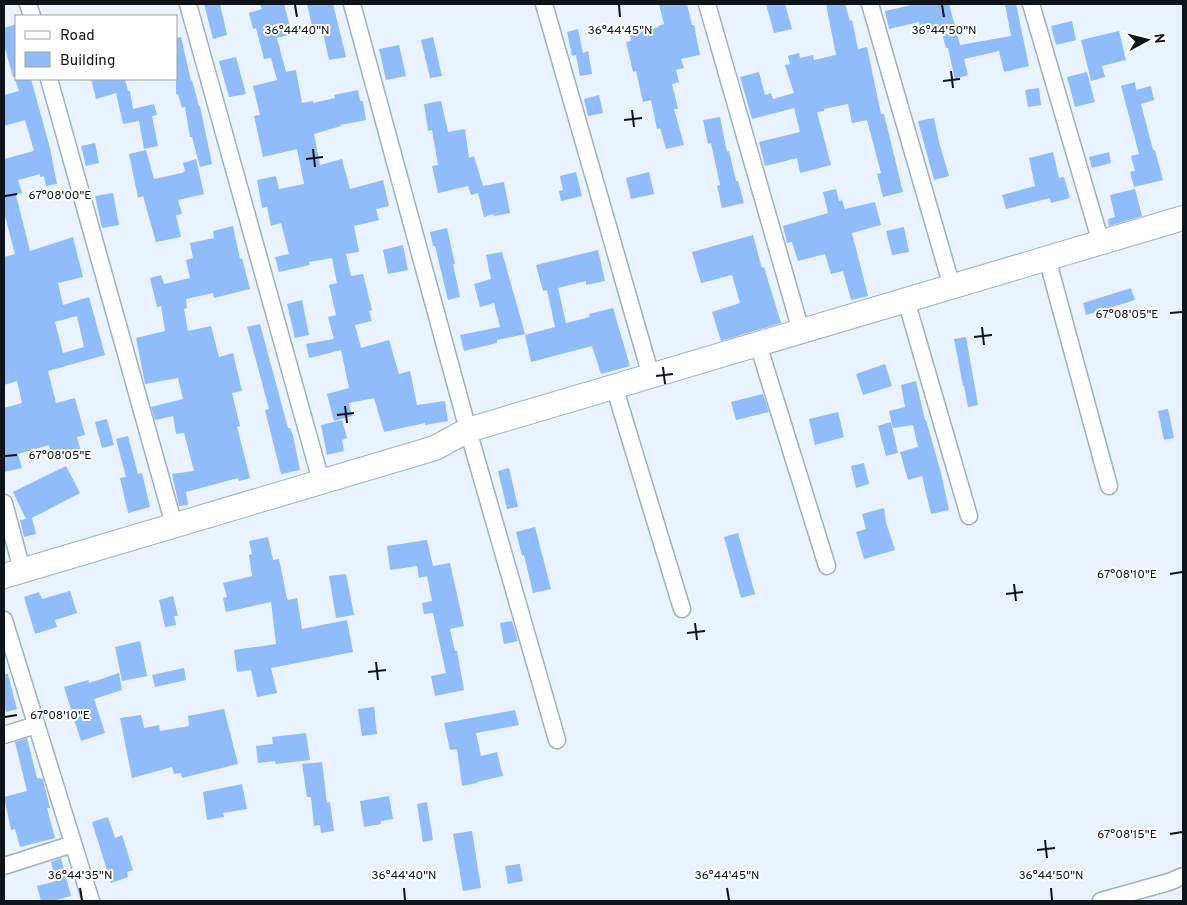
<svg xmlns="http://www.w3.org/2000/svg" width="1187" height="905" font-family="Overpass,sans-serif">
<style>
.building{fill:#90bcfb;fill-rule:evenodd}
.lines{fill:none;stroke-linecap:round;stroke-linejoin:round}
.street-casing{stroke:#a1afc3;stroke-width:19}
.secondary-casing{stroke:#a1afc3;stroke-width:26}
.street{stroke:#fff;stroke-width:16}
.secondary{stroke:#fff;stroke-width:24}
.ticks{fill:none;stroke:#0f141b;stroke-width:2}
.ticks-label{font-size:12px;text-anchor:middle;fill:#0f141b;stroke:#fff;stroke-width:4;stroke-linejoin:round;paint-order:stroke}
</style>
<rect width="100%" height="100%" fill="#e9f2ff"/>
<!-- building -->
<g class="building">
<polygon points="204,4 220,4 227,35 213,39"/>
<polygon points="260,4 284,4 292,34 277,38 286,72 296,70 302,103 313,101 313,103 335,98 334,95 358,90 360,101 363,101 366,120 340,125 341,126 314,134 320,165 342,159 350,189 383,180 389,206 376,209 379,220 354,226 359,252 346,254 351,276 363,274 372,310 369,311 372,321 355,325 361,348 389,340 399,374 410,371 417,405 445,401 448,421 425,425 425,423 384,432 374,398 349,403 352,416 334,421 327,394 349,388 341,350 309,358 306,344 334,339 328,317 336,315 329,285 337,283 332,258 309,262 310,265 279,272 275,257 289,254 281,223 271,226 267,207 262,208 257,180 276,176 279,189 304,184 297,149 263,157 254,116 260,115 253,86 277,80 271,58 264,59 256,28 253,29 249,13 262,9"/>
<polygon points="307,4 333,4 346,57 329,60 322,28 313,30"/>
<polygon points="659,4 687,4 692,25 694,25 700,55 681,59 684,68 676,70 679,82 672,84 678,109 674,109 684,145 666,149 660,128 657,129 651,100 643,102 636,71 633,72 626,42 631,41 630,34 659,27 658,26 664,24"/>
<polygon points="766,4 785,4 792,29 774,33"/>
<polygon points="826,4 845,4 850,21 852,20 858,49 867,47 881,114 884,114 903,192 883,197 877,174 881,173 867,120 852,123 848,104 824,109 824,111 817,112 831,165 800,173 797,158 765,166 759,142 800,132 794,108 752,119 740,77 759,72 765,95 771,93 773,99 794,93 785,65 790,64 788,56 799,53 800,58 813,55 814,60 836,55"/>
<polygon points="916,4 949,4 960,45 1011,36 1005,4 1016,4 1029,66 1004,72 999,51 964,59 968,75 955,79 948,48 946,48 941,30 922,34 919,22 889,29 885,11"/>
<polygon points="1072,21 1076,40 1056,45 1051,26"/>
<polygon points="16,24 16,77 13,77 4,45 4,28"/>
<polygon points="578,29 583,53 588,51 592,74 580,76 576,55 572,56 567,32"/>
<polygon points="1119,31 1126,60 1102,66 1105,77 1091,81 1081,40"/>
<polygon points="181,37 191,81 192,80 199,106 200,106 212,164 200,167 192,137 190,137 185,107 182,108 178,94 176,94 176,38"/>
<polygon points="433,37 442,76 430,78 421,40"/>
<polygon points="399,45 406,76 386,80 379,49"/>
<polygon points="236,57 246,94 229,97 219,61"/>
<polygon points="1087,72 1095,102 1075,107 1067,77"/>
<path d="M 15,79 L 31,79 L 50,148 L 57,184 L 46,186 L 44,176 L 40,177 L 40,174 L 18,180 L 22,193 L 16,195 L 30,251 L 73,237 L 83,277 L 58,283 L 63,305 L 89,297 L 105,355 L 48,371 L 56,403 L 75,398 L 85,435 L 77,437 L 81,452 L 53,459 L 49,445 L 18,454 L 22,468 L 4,472 L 4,408 L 22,403 L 17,381 L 4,385 L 4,257 L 15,254 L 4,212 L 4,159 L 34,151 L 25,120 L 4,126 L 4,95 L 19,91 ZM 77,316 L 84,347 L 63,353 L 55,322 Z"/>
<polygon points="91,79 125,79 128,91 130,91 133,109 154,104 157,115 152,116 158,146 144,149 139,121 123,124 116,93 96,99"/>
<polygon points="1135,82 1136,90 1151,86 1154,100 1141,104 1153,150 1155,150 1163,180 1134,187 1130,172 1135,171 1131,156 1139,154 1121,86"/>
<polygon points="1039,88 1041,105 1028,107 1025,90"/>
<polygon points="599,95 603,113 588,116 584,99"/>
<polygon points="441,101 448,132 465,129 469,158 474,156 483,186 504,182 510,213 494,216 493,214 484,217 478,193 471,195 468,186 438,193 432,166 438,165 432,130 428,131 424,104"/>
<polygon points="720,117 727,152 729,151 736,181 738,181 744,203 722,208 717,186 720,185 711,143 708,144 703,120"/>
<polygon points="934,118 939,142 949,176 934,180 918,121"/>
<polygon points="95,143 99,163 86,166 81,146"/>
<polygon points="146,150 154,179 182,173 185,171 183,163 196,159 204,194 178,200 182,214 176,215 181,237 156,242 143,196 138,198 129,154"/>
<polygon points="1053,152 1059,178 1064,177 1070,198 1051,203 1050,198 1006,209 1002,195 1035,186 1029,158"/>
<polygon points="1109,152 1111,163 1092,168 1089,157"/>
<polygon points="576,172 582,196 561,201 559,191 563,190 560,176"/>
<polygon points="649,172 654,194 631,199 626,178"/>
<polygon points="836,189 839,201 842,200 845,209 875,202 881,225 852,233 868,296 851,300 843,271 831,274 825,254 798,261 792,242 787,243 783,226 828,213 823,192"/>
<polygon points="1135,189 1142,216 1109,226 1108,219 1115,217 1110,195"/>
<polygon points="113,193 119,225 102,228 95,196"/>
<polygon points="233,226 240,259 242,258 250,289 214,298 213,293 186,299 187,308 184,309 188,331 211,326 219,357 233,353 242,391 232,393 240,426 237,427 250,478 239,481 238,478 186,492 188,505 179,506 172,474 194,471 184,433 176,434 173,416 155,420 151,407 183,399 178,378 145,384 136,338 165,331 161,306 157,307 150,278 161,275 164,284 190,278 186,260 193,258 190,243 214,238 213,231"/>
<polygon points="904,227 909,252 892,255 886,231"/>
<polygon points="447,228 455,264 453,264 460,297 448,300 435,246 433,246 430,232"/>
<polygon points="753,235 759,258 762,268 764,267 781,323 721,341 712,312 740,303 732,275 701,283 692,252"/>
<polygon points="403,245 408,270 388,274 383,250"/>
<polygon points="598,250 605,281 586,285 586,281 558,288 566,323 590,317 589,314 613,308 630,366 601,374 592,346 531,362 525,335 555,327 547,290 543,291 536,265"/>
<polygon points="502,252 525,334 497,340 497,343 464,351 460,335 500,327 494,303 480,307 474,284 491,279 486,255"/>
<polygon points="1131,288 1135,300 1086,315 1083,303"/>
<polygon points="302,300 309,335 295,338 287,304"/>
<polygon points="260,324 288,428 290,428 293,435 300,470 281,474 265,410 269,409 247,327"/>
<polygon points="966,337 978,405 968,407 964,386 963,386 954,339"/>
<polygon points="885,364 892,386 863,395 856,374"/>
<polygon points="916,381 925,420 926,420 941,473 949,510 931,514 922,476 908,480 900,452 918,447 913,425 893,428 889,411 905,407 901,385"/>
<polygon points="763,394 769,412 736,420 731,402"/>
<polygon points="1168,409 1174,438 1164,440 1158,411"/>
<polygon points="838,412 844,437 815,445 809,419"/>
<polygon points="107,419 114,445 102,448 95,422"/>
<polygon points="342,420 347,438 342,440 344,451 327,455 321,425"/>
<polygon points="891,422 898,453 886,456 878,426"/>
<polygon points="128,436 138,474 142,473 150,507 128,513 120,478 126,477 116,439"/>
<polygon points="864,463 869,484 856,488 851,466"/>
<polygon points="66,466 80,493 32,518 36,534 24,537 20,520 26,519 13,492"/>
<polygon points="509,468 518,507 507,509 498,471"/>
<polygon points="884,508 886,522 895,550 864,559 856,532 866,529 862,514"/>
<polygon points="535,527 551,589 533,593 524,555 522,556 516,532"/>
<polygon points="738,533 755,594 741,598 724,537"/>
<polygon points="268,537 273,560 279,559 287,598 288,600 297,598 302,629 347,620 353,652 271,668 277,693 257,697 251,670 237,672 234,650 276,644 271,602 226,612 223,598 227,597 223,583 252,576 249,555 252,554 249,541"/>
<polygon points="427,540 433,566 450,563 464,626 450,629 455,651 457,651 464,690 435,696 431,676 446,673 433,613 424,614 422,603 432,601 427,576 419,578 417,566 390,570 387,546"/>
<polygon points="346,574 354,615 336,618 329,576"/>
<polygon points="70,591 77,613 55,620 57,627 35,634 24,597 39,592 42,599"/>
<polygon points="173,596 178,616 174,616 176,625 165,627 159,600"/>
<polygon points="512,621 518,641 504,644 500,623"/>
<polygon points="140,641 147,676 122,681 115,647"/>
<polygon points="184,668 186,680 155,687 152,675"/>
<polygon points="119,673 122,690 94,699 105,733 81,741 64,687 88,680 89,683"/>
<polygon points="4,674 8,674 17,709 6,712 4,704"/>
<polygon points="374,707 377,734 362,736 358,709"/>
<polygon points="224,709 238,764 182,778 181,773 174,774 172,767 132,778 120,718 141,715 144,728 159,725 160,731 189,726 188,716"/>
<polygon points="515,710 519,725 476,733 481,756 497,752 503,776 477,782 477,783 462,786 457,749 450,750 444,723"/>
<polygon points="306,733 310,760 276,764 275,761 258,763 256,746 273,744 272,737"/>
<polygon points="27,738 37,778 43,779 44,784 50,808 47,808 55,838 20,847 15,829 11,830 4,797 27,791 15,742"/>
<polygon points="322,762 327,803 330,802 334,831 321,833 320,825 314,826 311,797 307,797 302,764"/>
<polygon points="242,784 247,809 223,813 224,817 207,820 203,792"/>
<polygon points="389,796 393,819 381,821 381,824 364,827 360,801"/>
<polygon points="427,802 433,840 423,842 417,804"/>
<polygon points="108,817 115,838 122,835 133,870 127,872 128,877 111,883 92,822"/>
<polygon points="472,831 481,888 463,891 453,834"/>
<polygon points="61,858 71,896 52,901 41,901 37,886 56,881 51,862"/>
<polygon points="520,864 523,881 508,884 505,866"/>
</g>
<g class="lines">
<!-- street casing -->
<g class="street-casing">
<g id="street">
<polyline points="28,4 32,16"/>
<polyline points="188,4 321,481"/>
<polyline points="352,4 468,430 557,740"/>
<polyline points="544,4 651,376"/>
<polyline points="707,4 801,331"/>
<polyline points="870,4 952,287"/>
<polyline points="1031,4 1101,243"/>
<polyline points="49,79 174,525"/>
<polyline points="1047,258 1109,486"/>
<polyline points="906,300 969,516"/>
<polyline points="758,344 827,566"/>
<polyline points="614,386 682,609"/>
<polyline points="4,503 22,570"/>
<polyline points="4,620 91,901"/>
<polyline points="4,735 36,725"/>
<polyline points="4,866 73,844"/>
<polyline points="1101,901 1169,882 1183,876"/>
</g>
</g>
<!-- secondary casing -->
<g class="secondary-casing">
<polyline id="secondary" points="4,576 435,448 468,430 1183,218"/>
</g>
<!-- street -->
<use href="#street" class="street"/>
<!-- secondary -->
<use href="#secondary" class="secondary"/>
</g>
<!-- ticks -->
<path class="ticks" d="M 295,5 L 297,17M 619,5 L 620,17M 942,5 L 944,17M 951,71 L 953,88M 943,81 L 960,79M 632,110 L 634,127M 624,120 L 642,118M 313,149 L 315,167M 306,159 L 323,157M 5,196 L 17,194M 1170,313 L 1182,312M 982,327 L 984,345M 974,337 L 992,335M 663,367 L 665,384M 656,376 L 673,374M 345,406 L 347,423M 337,415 L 354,413M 5,456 L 17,455M 1170,574 L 1182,572M 1014,584 L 1016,601M 1006,594 L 1023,592M 695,623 L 697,640M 687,633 L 705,631M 376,662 L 378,680M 368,672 L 386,670M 5,717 L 17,715M 1170,834 L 1182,832M 1045,840 L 1047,858M 1037,850 L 1055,848M 80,888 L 82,900M 404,888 L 405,900M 727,888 L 729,900M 1051,888 L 1052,900"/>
<g class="ticks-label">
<text x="297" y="34">36°44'40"N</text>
<text x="620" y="34">36°44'45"N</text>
<text x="944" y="34">36°44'50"N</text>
<text x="60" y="199">67°08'00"E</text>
<text x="1127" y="318">67°08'05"E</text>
<text x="60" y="459">67°08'05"E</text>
<text x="1127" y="578">67°08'10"E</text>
<text x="60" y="719">67°08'10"E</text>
<text x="1127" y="838">67°08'15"E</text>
<text x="80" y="879">36°44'35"N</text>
<text x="404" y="879">36°44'40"N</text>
<text x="727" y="879">36°44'45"N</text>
<text x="1051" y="879">36°44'50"N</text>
</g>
<!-- border -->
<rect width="1187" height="905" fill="none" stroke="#0f141b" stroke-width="10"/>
<!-- legend -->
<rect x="15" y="15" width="162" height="65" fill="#ffffff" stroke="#9fa1a4"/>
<rect x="25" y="31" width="25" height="8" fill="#ffffff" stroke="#9fa1a4"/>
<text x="60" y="40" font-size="15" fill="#0f141b">Road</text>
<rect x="25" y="52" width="25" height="15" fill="#90bcfb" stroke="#9fa1a4"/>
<text x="60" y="65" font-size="15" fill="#0f141b">Building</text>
<!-- north arrow -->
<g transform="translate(1147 40) rotate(83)" stroke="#ffffff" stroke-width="4" paint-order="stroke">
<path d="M0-4L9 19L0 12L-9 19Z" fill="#0f141b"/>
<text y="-8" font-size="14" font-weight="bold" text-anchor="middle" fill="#0f141b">N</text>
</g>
</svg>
